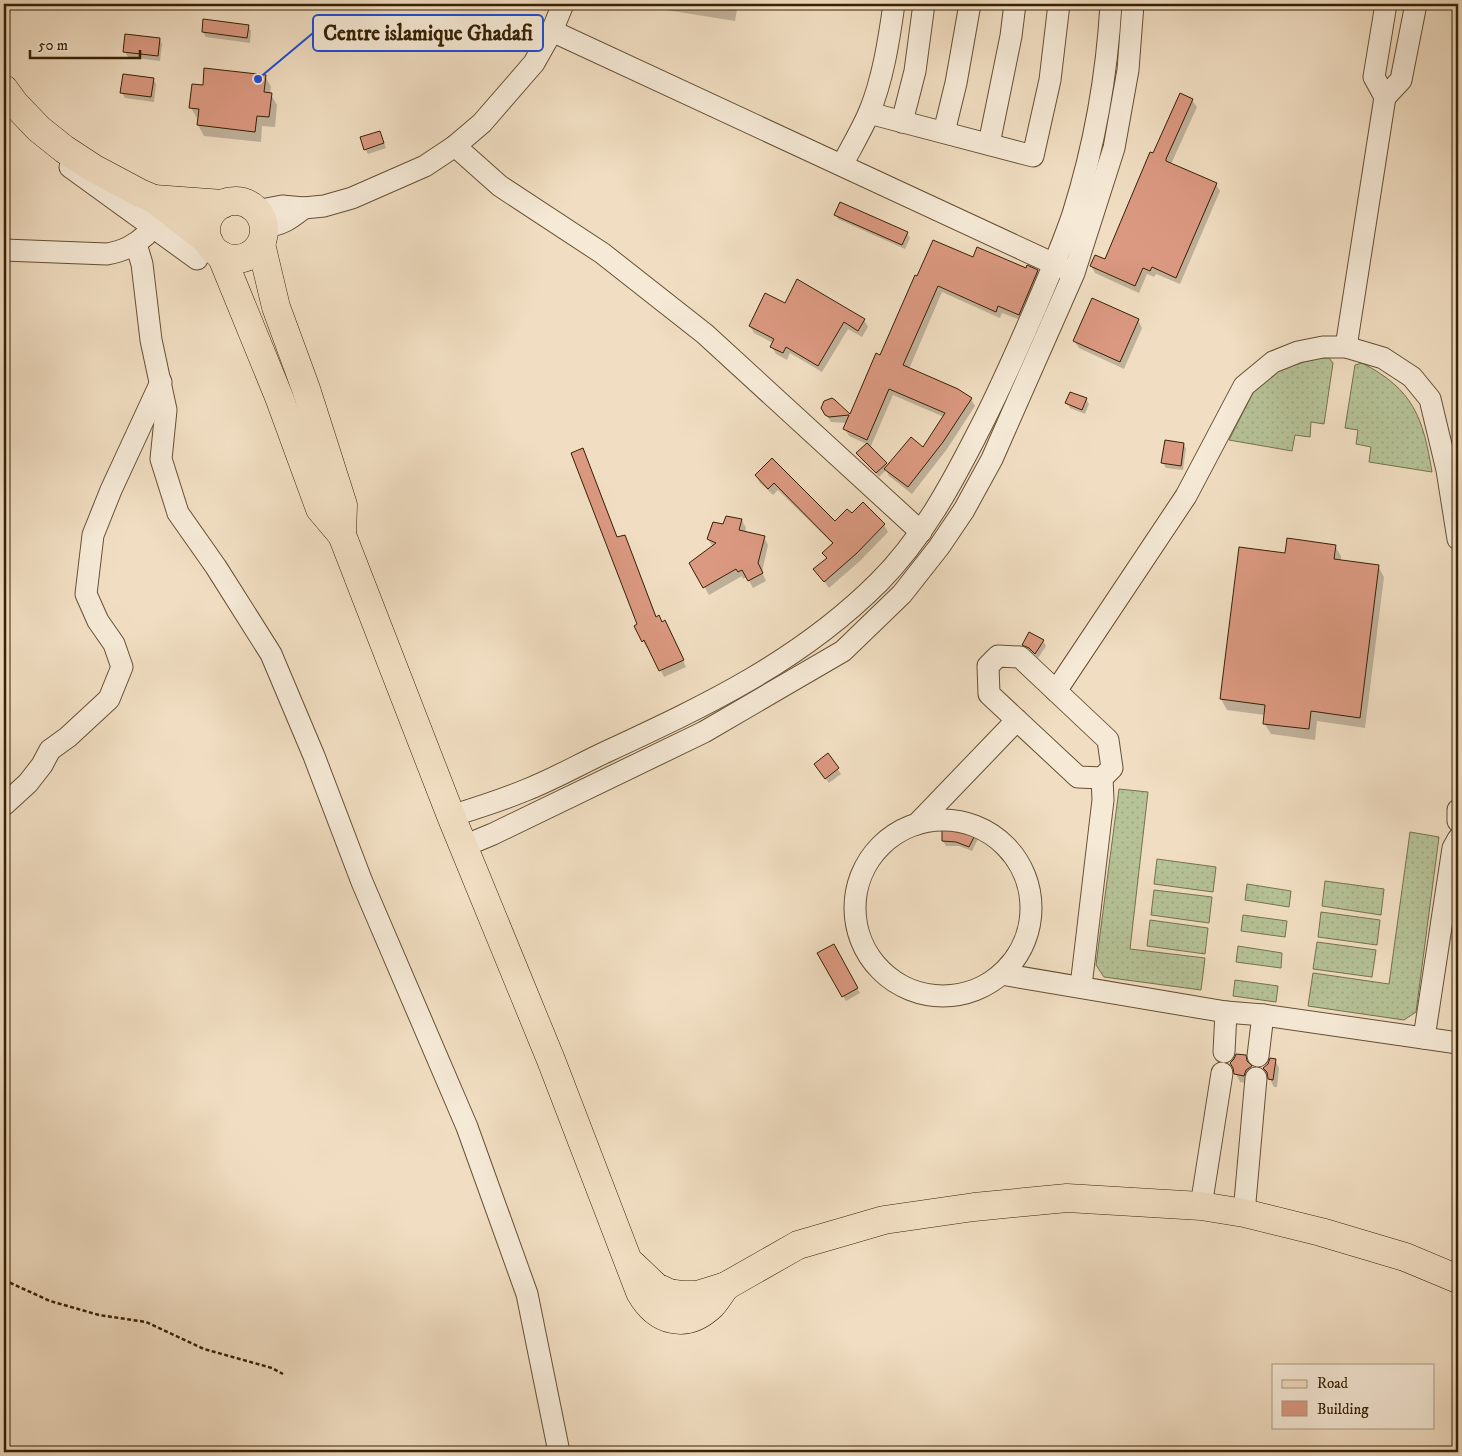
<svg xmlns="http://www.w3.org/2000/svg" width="1462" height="1456" font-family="'IM FELL DW Pica',serif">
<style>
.grass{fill:url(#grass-dots);stroke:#76724d}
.shadow{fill:#0003}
.building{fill:#db9981;stroke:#362103}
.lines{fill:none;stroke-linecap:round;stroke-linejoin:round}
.minor-casing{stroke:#655033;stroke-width:23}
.major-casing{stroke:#362103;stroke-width:29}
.path{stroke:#362103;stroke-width:2.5;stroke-dasharray:4 2.5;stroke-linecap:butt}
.minor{stroke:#f6ead7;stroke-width:21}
.major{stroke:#f1dec2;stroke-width:28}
.leader{fill:none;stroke:#1d4ed8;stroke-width:2}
.callout-dot{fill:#1d4ed8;stroke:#f6ead7;stroke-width:2}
.callout{fill:#f6ead7;stroke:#1d4ed8;stroke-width:2}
.callout-label{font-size:21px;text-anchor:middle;font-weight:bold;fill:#362103}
</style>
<defs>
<pattern id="grass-dots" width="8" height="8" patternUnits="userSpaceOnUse" patternTransform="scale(1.25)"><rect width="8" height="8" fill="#b6c297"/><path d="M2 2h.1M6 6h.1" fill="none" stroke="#9da680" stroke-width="1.8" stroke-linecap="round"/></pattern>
</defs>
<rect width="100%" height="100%" fill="#f1dec2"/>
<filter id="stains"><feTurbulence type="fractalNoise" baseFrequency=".004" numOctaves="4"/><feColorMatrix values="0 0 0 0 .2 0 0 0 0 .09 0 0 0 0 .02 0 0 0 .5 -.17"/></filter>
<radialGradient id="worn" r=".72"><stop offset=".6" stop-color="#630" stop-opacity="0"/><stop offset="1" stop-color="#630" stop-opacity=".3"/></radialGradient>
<!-- grass -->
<g class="grass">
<polygon points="1316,358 1329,358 1333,363 1324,424 1311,422 1310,437 1295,435 1292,451 1229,440 1254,391 1279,370"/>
<path d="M 1362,363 C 1413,389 1423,417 1432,472 L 1369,462 L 1371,447 L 1356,444 L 1358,430 L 1345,428 L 1355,365 Z"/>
<polygon points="1119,789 1148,792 1130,949 1205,958 1201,990 1104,977 1096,965"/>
<polygon points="1410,832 1439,837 1416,1012 1404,1020 1308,1006 1313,973 1389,984"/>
<polygon points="1157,859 1216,867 1213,892 1154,884"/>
<polygon points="1325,881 1384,889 1381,915 1322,906"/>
<polygon points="1247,884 1291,891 1289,907 1245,900"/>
<polygon points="1154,890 1212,897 1209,923 1151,915"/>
<polygon points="1321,912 1380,920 1377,945 1318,937"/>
<polygon points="1243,915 1287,921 1285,937 1241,931"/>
<polygon points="1150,920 1208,928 1205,954 1147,946"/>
<polygon points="1317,942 1376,950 1372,977 1313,969"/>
<polygon points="1238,946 1282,953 1281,968 1236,962"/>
<polygon points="1235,980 1278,986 1276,1002 1233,996"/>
</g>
<!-- shadow -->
<g class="shadow">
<polygon points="657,4 738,4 735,21 660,9"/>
<polygon points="204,21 248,26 251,31 250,43 206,37 203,32"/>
<polygon points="160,39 162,44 160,61 128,57 125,52"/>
<polygon points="265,76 271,87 270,93 277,105 275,127 262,126 261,142 204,136 198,125 199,118 197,118 191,108 204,86"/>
<polygon points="153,79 156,84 154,102 125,98 122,93"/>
<polygon points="1192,100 1197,107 1171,164 1216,184 1220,191 1180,284 1156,274 1154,277 1147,274 1139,293 1095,273 1091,266 1106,261 1153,155"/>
<polygon points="382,137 386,148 368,154 365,149"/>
<polygon points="835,214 907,233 910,238 905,249 838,219"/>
<polygon points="973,258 1037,271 1041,278 1023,321 1002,313 1000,318 942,292 909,369 958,390 971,399 975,406 947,449 912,494 889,476 886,470 879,477 858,453 886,463 887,467 923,448 944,417 893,395 871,446 849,436 845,429 847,423 831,422 822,408 832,400 850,416 918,277"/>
<polygon points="785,305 864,320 868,327 862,337 848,329 822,372 790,353 787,360 776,354 772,347 773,343 754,333 750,326"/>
<polygon points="1138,320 1142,328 1124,369 1079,348 1074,341"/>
<polygon points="1086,399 1089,404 1085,414 1070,408 1067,403"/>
<polygon points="1184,444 1186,449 1183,470 1166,468 1163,463"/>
<polygon points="586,456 618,538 624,536 628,543 657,618 669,629 686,667 664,677 649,647 647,648 643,641"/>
<polygon points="772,460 835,523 884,525 888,532 861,560 829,588 815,569 827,559 823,553 833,544 778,490 773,495 760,483 756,476"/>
<polygon points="742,520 746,528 745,533 764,537 768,545 762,572 766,581 753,588 747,577 743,579 742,576 709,595 691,563 713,547 708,539 724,525"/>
<polygon points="1335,546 1341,556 1341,561 1378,566 1384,577 1365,728 1317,721 1315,740 1271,734 1264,723 1265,715 1227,710 1221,699 1240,548 1286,554"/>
<polygon points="1043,641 1046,646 1038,658 1033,653 1026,650 1023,645"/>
<polygon points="828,755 841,774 829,783 818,769"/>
<polygon points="975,834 978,839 972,851 959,846 946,846 943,841"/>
<polygon points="833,946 860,993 846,1001 819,953"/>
<polygon points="1245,1056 1255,1075 1248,1083 1240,1082 1236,1074"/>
<polygon points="1275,1060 1279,1068 1277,1087 1274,1087 1264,1068"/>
</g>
<!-- building -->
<g class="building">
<polygon points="203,19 249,25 247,38 202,32"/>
<polygon points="125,34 160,38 158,56 123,52"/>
<polygon points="204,68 266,75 264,92 272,93 269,117 257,116 255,132 197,125 199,109 189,108 192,84 203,85"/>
<polygon points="123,74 154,78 151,97 120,93"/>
<polygon points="1180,93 1193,99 1166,159 1166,161 1217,183 1176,278 1152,267 1150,271 1143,268 1135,286 1090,266 1095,255 1105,259 1150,152 1153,153"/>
<polygon points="380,131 384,143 364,150 360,137"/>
<polygon points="840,202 908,232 902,245 834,215"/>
<polygon points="933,240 973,257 977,247 1026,268 1027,265 1038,270 1019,315 998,306 996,312 938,286 903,365 958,389 972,398 943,442 908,487 884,469 911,437 923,447 945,413 889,389 867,440 843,429 849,415 829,417 825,415 821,408 824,401 832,398 835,400 850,414 876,353 880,355 915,275 917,276"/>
<polygon points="797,279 865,319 858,331 844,322 818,366 786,347 783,353 770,347 774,339 749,326 765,293 785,303"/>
<polygon points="1092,298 1139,319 1120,362 1073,341"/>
<polygon points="1070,392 1087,398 1082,410 1065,403"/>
<polygon points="1165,440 1184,443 1181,466 1161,463"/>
<polygon points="867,443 887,463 876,473 856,453"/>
<polygon points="583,448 617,537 625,535 656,617 659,615 662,622 665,620 684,660 659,671 644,640 642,642 634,626 637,624 571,453"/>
<polygon points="772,458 835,521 847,509 852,513 863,502 885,524 857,553 824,582 813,569 827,558 822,553 833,543 774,483 768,489 755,475"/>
<polygon points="726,516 742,519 739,530 765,536 758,563 763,573 748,581 742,570 738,572 736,569 703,588 689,563 716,543 707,539 713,522 723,524"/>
<polygon points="1287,538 1336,545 1334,559 1379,565 1360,718 1311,711 1309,729 1263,724 1265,705 1220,699 1239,547 1285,553"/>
<polygon points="1029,632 1044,640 1035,654 1029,648 1022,645"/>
<polygon points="828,753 839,768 825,779 814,764"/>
<polygon points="950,826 976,833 969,847 956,842 942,841 942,827"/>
<polygon points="834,944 858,988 842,997 817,953"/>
<polygon points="1236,1054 1246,1055 1247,1061 1252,1066 1246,1070 1244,1076 1234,1074 1233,1068 1230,1063 1234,1059"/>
<polygon points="1270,1058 1276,1059 1273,1080 1268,1079 1267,1072 1263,1068 1268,1064"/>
</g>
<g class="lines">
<!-- minor casing -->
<g class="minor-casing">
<g id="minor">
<polyline points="552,31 1067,270"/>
<polyline points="1385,97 1401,80 1416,4"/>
<polyline points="869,113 1033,156 1050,80 1059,4"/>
<polyline points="902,122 915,71 924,4"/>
<polyline points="944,132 956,83 970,4"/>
<polyline points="989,144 1011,36 1015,4"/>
<polyline points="455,146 500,186 602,253 705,334 921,532"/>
<path d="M 842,165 C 851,148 861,131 869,113 C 883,79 889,40 894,4"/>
<polyline points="70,167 197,259"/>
<polyline points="256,211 282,206 304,208 324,206 352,198 425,166 455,146 482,123 534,63 552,31 563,4"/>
<path d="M 264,227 C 282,225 290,219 304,208"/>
<polyline points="136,244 142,264 151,340 166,410 161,459 178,513 216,567 271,654 314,756 362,882 467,1127 527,1294 559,1452"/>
<path d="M 4,250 L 107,254 C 123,251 134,246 146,235"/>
<polyline points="1346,347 1385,97 1374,77 1386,4"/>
<polygon points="998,656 1020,657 1108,740 1112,768 1102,778 1078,777 989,694 988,666"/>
<polyline points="1056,691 1186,496 1244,386 1273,362 1298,352 1323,347 1346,347 1383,358 1412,377 1430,399 1447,470 1458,539"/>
<polyline points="4,805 28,783 42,765 50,750 68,737 109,699 122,667 114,644 98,621 86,594 93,535 111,490 161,382"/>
<polyline points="1458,810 1458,821"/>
<path d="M 451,816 C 477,808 502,800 526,790 C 554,779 580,764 608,751 C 707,705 800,661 879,582 C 922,539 951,485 978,432 C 999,392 1017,350 1035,309 C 1048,278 1062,247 1073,214 C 1094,147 1107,75 1111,4"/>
<circle cx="943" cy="908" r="88"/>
<polyline points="917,824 1017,720"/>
<polyline points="464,846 493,834 704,732 843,651 902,594 939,547 964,510 992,459 1074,273 1114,148 1128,70 1133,4"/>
<polyline points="1001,974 1226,1012 1263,1015 1458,1043"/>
<polyline points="1081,986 1103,800 1102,778"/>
<polyline points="1424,1038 1453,848 1458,839"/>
<polyline points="1224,1052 1226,1012"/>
<polyline points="1258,1056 1263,1015"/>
<polyline points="1201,1206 1222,1073"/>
<polyline points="1244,1213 1256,1078"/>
</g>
</g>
<!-- major casing -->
<g class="major-casing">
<g id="major">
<polyline points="4,89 15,104 39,129 64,149 93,168 140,193 154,199 209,242"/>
<polyline points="154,199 223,204"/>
<circle cx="235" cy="230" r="29"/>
<polyline points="261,244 276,307 306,389 343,505 342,535"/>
<path d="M 221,255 L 279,397 L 320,509 L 342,535 L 451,816 L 551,1060 L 640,1292 C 657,1322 686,1330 712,1305 C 717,1300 721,1292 726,1286"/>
<polyline points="633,1265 656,1287 669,1293 683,1295 697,1295 726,1286 798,1245 884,1220 974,1207 1067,1198 1201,1206 1244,1213 1321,1232 1405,1257 1458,1279"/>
</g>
</g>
<!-- path -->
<polyline class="path" points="4,1280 50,1301 99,1315 146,1322 204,1349 272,1368 283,1374"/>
<!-- minor -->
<use href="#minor" class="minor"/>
<!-- major -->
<use href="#major" class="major"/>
</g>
<!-- callouts -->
<path class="leader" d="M258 79L313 33"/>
<circle class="callout-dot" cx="258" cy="79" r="5"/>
<rect class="callout" x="313" y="15" width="230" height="36" rx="5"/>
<g class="callout-label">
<text x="428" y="40">Centre islamique Ghadafi</text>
</g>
<!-- margin -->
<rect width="1462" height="1456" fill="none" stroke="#f1dec2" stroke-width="20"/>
<rect x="5" y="5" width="1452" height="1446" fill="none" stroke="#362103" stroke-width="2.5"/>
<rect x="10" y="10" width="1442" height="1436" fill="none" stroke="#362103"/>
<!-- legend -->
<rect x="1272" y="1364" width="162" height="65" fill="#f6ead7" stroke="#a99a82"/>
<rect x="1282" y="1380" width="25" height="8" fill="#f1dec2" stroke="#a99a82"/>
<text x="1317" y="1388" font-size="15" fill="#362103">Road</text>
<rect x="1282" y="1401" width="25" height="15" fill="#db9981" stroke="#a99a82"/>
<text x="1317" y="1414" font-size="15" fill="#362103">Building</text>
<!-- scale -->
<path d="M30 50v8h110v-8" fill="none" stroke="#362103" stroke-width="2.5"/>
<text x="38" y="50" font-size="15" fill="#362103" stroke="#f6ead7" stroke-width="4" paint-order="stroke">50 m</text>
<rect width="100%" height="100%" filter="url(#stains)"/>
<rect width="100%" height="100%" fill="url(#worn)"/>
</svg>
